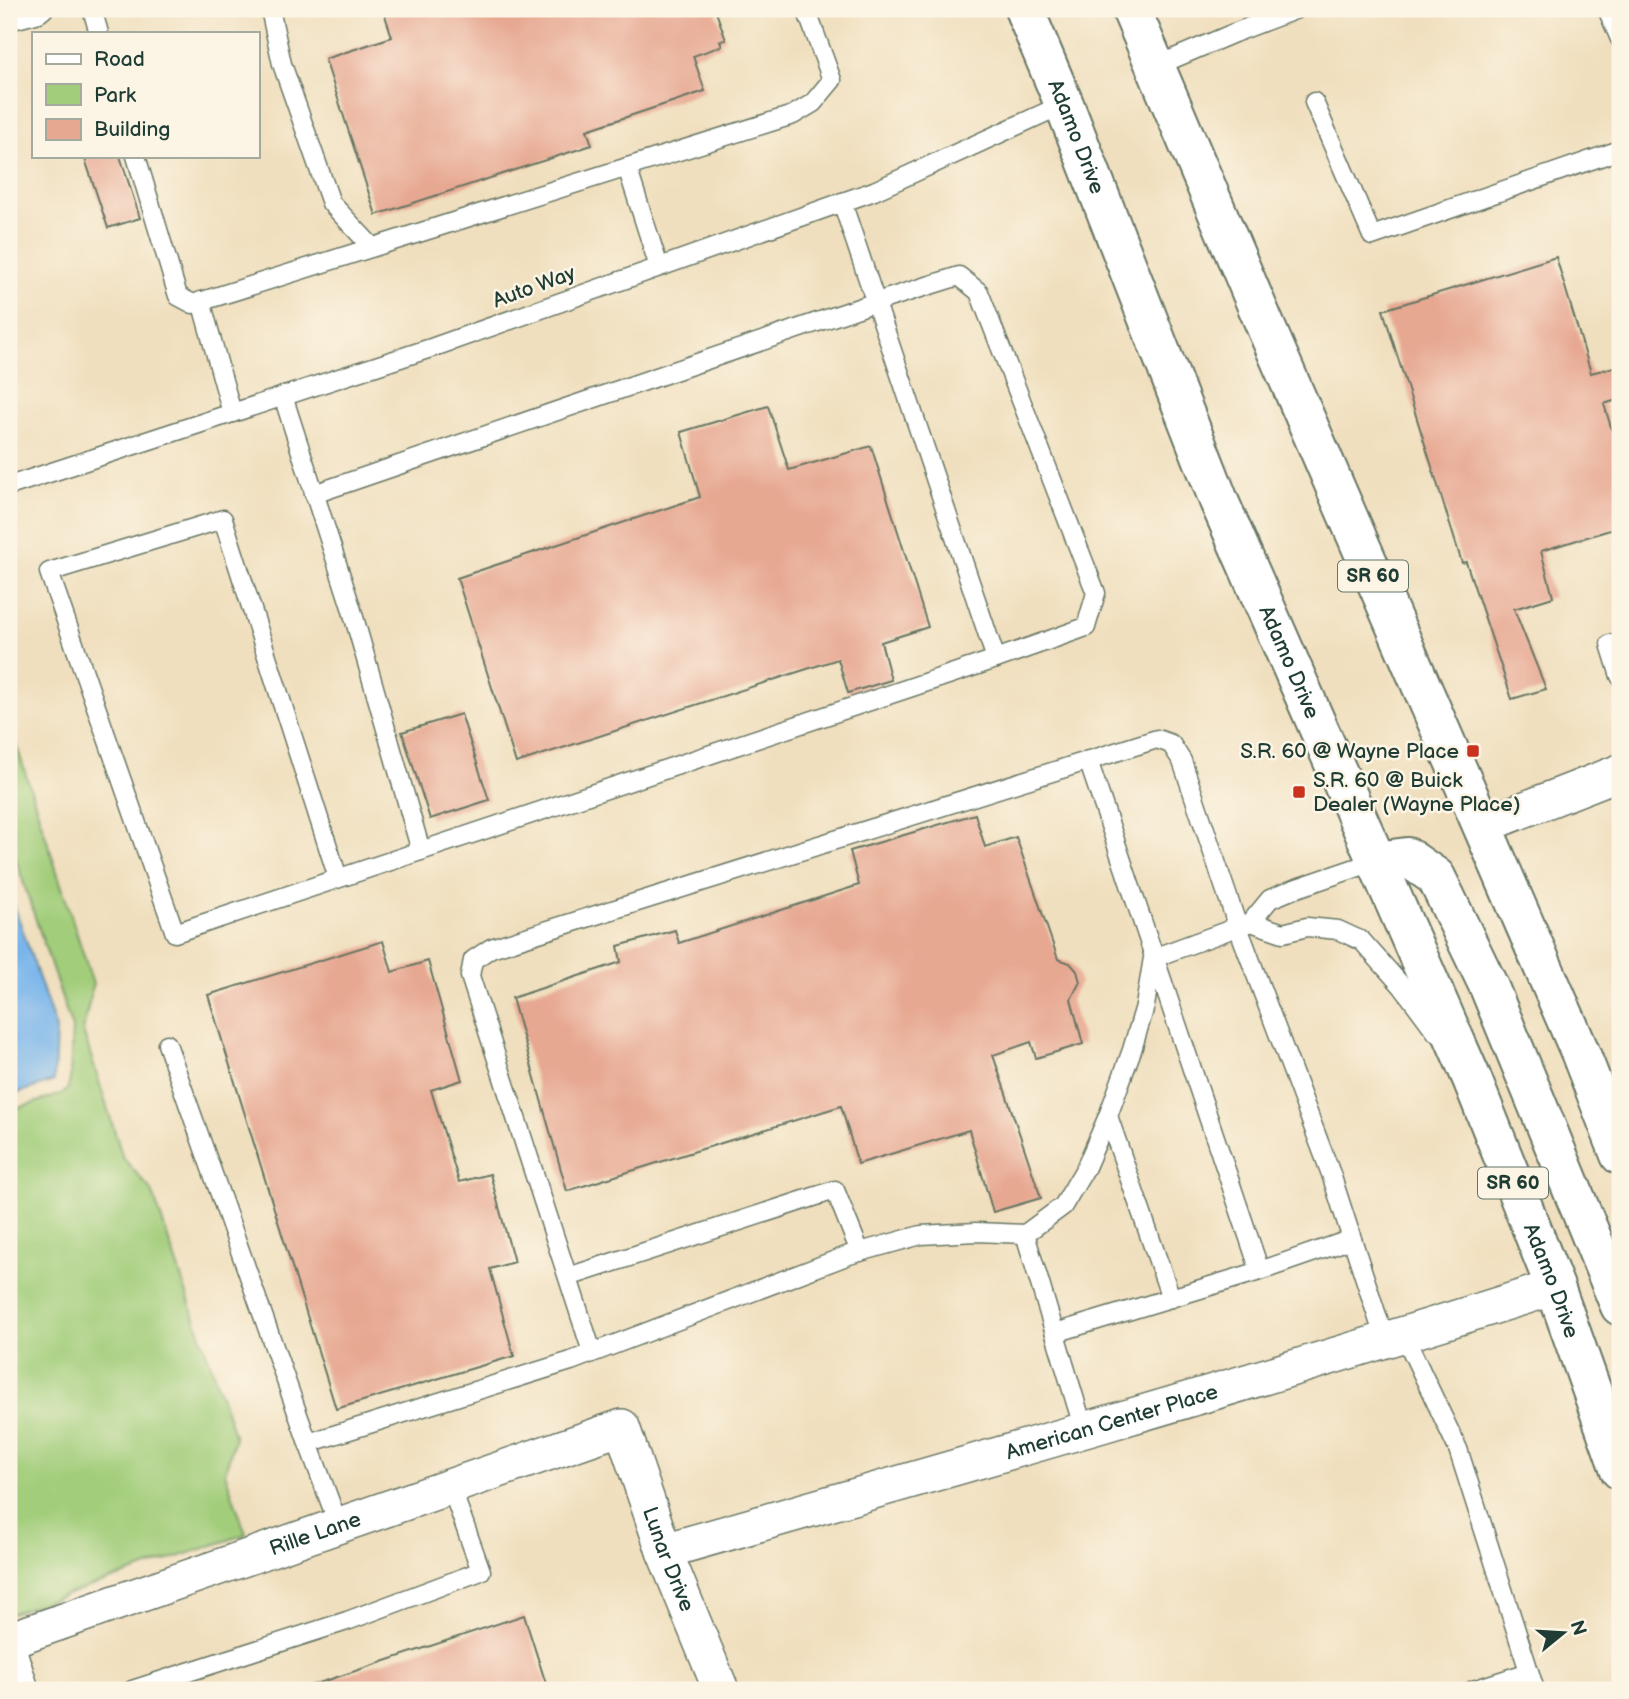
<svg xmlns="http://www.w3.org/2000/svg" width="1629" height="1699" font-family="'Balsamiq Sans',sans-serif">
<style>
.green{fill:#a2cd7a;stroke:#608557;stroke-width:2}
.water{fill:#79b5eb;stroke:#4c7990;stroke-width:2}
.building{fill:#e7a892}
.lines{fill:none;stroke-linecap:round;stroke-linejoin:round}
.lane-casing{stroke:#687664;stroke-width:21}
.street-casing{stroke:#687664;stroke-width:38}
.primary-casing{stroke:#687664;stroke-width:42}
.lane{stroke:#fff;stroke-width:18}
.street{stroke:#fff;stroke-width:35}
.primary{stroke:#fff;stroke-width:38}
.poi-dot{fill:#c8321e;stroke:#fcf5e5;stroke-width:2.5}
.labels{text-anchor:middle;dominant-baseline:central;stroke-width:5;stroke-linejoin:round;paint-order:stroke}
.shield{fill:#fcf5e5;stroke:#617469;stroke-width:2}
.shield-label{font-size:19px;font-weight:bold;fill:#1f3d34}
.street-label{font-size:21px;fill:#1f3d34;stroke:#fcf5e5}
.poi-label{font-size:21px;fill:#1f3d34;stroke:#fcf5e5;text-anchor:end}
</style>
<rect width="100%" height="100%" fill="#fcf5e5"/>
<filter id="ink" filterUnits="userSpaceOnUse"><feTurbulence type="fractalNoise" baseFrequency=".0143" numOctaves="2"/><feDisplacementMap in="SourceGraphic" scale="14" xChannelSelector="R" yChannelSelector="G"/><feConvolveMatrix kernelMatrix="1 2 1 2 8 2 1 2 1" color-interpolation-filters="sRGB"/></filter>
<filter id="wash" filterUnits="userSpaceOnUse"><feTurbulence type="fractalNoise" baseFrequency=".00686" numOctaves="4" result="noise"/><feDisplacementMap in="SourceGraphic" scale="28" xChannelSelector="R" yChannelSelector="G"/><feGaussianBlur stdDeviation="1.57" result="paint"/><feColorMatrix in="noise" values="0 0 0 0 0 0 0 0 0 0 0 0 0 0 0 0 0 1.4 0 .05"/><feComposite in="paint" operator="in"/></filter>
<g filter="url(#wash)">
<rect width="100%" height="100%" fill="#f0dfbe"/>
<!-- green -->
<polygon class="green" points="9,722 93,984 83,1031 123,1158 152,1191 235,1437 225,1473 246,1534 9,1614 9,1111 59,1095 67,1090 70,1081 72,1028 9,839"/>
<!-- water -->
<polygon class="water" points="9,890 56,1029 54,1081 9,1096"/>
<g id="blocks">
<!-- building -->
<g class="building">
<polygon points="383,9 715,9 726,40 720,41 722,46 693,56 705,91 587,130 592,145 376,215 325,59 392,37"/>
<polygon points="84,156 120,156 140,218 108,228"/>
<polygon points="1556,257 1591,373 1618,366 1620,376 1620,399 1604,404 1620,458 1620,527 1541,551 1553,597 1514,609 1546,689 1512,699 1466,562 1462,563 1383,310"/>
<polygon points="768,406 789,470 871,446 928,627 881,642 891,680 848,693 838,659 516,763 457,578 700,497 681,432"/>
<polygon points="461,714 489,800 430,819 402,732"/>
<polygon points="975,814 985,847 1016,837 1058,959 1070,963 1077,971 1080,982 1071,999 1083,1044 1036,1058 1031,1042 993,1055 1041,1198 993,1212 969,1130 858,1164 841,1106 567,1191 512,998 621,962 618,946 675,930 679,943 859,885 850,851"/>
<polygon points="383,941 392,972 428,961 462,1080 431,1090 459,1182 490,1174 514,1262 490,1269 514,1356 336,1409 208,995"/>
<polygon points="524,1615 548,1690 298,1690"/>
</g>
</g>
</g>
<g filter="url(#ink)">
<use href="#blocks" fill-opacity="0" stroke="#687664" stroke-width="2"/>
<g class="lines">
<!-- lane casing -->
<g class="lane-casing">
<g id="lane">
<polyline points="92,9 99,33"/>
<polyline points="270,9 282,64 331,203 372,247"/>
<polyline points="1607,9 1620,39"/>
<polyline points="9,21 39,13 44,9"/>
<polyline points="1156,66 1234,33 1297,9"/>
<polyline points="1314,102 1372,236 1620,150"/>
<polyline points="136,156 178,296 193,304 793,115 813,103 832,80 806,9"/>
<polyline points="627,167 659,267"/>
<polyline points="201,301 232,413"/>
<polyline points="283,396 351,607 421,851"/>
<polyline points="9,486 434,347 874,191 1064,104"/>
<polyline points="314,494 876,302 959,276 979,292 1096,593 1086,627 996,659"/>
<polyline points="1610,644 1620,676"/>
<polyline points="1088,760 1260,1271"/>
<polyline points="338,878 223,519 49,572 175,933 996,659 842,202"/>
<polyline points="1251,922 1283,933 1307,927 1338,930 1362,941 1402,986 1437,1033"/>
<polyline points="167,1044 308,1443"/>
<polyline points="1108,1116 1171,1298"/>
<polyline points="1025,1234 1084,1430"/>
<polyline points="1352,1239 1385,1340"/>
<polyline points="568,1277 835,1190 860,1252"/>
<polyline points="1404,1335 1458,1449 1535,1690"/>
<polyline points="592,1352 470,976 473,960 491,948 1157,739 1171,744 1182,761 1238,927 1331,1174 1352,1239 1260,1271 1055,1333"/>
<polyline points="339,1526 308,1443 571,1361 849,1255 921,1235 976,1232 1025,1234 1063,1206 1086,1167 1108,1116 1132,1050 1145,1006 1153,958 1251,922 1270,899 1294,889 1376,861"/>
<polyline points="132,1690 347,1621 481,1571 451,1487"/>
<polyline points="1473,1690 1529,1672"/>
</g>
</g>
<!-- street casing -->
<g class="street-casing">
<g id="street">
<polyline points="1482,826 1620,772"/>
<path id="s1" d="M 664,1551 C 962,1466 1260,1381 1555,1287"/>
<path id="s2" d="M 9,1640 L 622,1427 L 664,1551 L 721,1690"/>
<polyline points="9,1652 21,1690"/>
</g>
</g>
<!-- primary casing -->
<g class="primary-casing">
<g id="primary">
<path id="s3" d="M 1024,9 L 1064,104 L 1219,501 L 1472,1079 L 1555,1287 L 1620,1470"/>
<polyline points="1131,9 1265,325 1580,1052 1620,1155"/>
<polyline points="1376,861 1407,857 1436,877 1489,987 1620,1306"/>
</g>
</g>
<!-- lane -->
<use href="#lane" class="lane"/>
<!-- street -->
<use href="#street" class="street"/>
<!-- primary -->
<use href="#primary" class="primary"/>
</g>
</g>
<!-- markers -->
<g class="poi-dot">
<rect x="1466" y="744" width="14" height="14" rx="3.5"/>
<rect x="1292" y="785" width="14" height="14" rx="3.5"/>
</g>
<g class="labels">
<!-- shield labels -->
<g class="shield">
<rect x="1338" y="560.5" width="70" height="31" rx="5"/>
<rect x="1478" y="1167.5" width="70" height="31" rx="5"/>
</g>
<g class="shield-label">
<text x="1373" y="576">SR 60</text>
<text x="1513" y="1183">SR 60</text>
</g>
<!-- street labels -->
<g class="street-label">
<text stroke="none"><textPath href="#s3" startOffset="138">Adamo Drive</textPath></text>
<text transform="translate(534 287) rotate(-20)">Auto Way</text>
<text stroke="none"><textPath href="#s3" startOffset="705">Adamo Drive</textPath></text>
<text stroke="none"><textPath href="#s3" startOffset="1377">Adamo Drive</textPath></text>
<text stroke="none"><textPath href="#s1" startOffset="466">American Center Place</textPath></text>
<text stroke="none"><textPath href="#s2" startOffset="324">Rille Lane</textPath></text>
<text stroke="none"><textPath href="#s2" startOffset="789">Lunar Drive</textPath></text>
</g>
<!-- poi labels -->
<g class="poi-label">
<text x="1459" y="751">S.R. 60 @ Wayne Place</text>
<text x="1313" y="780" text-anchor="start">S.R. 60 @ Buick<tspan x="1313" dy="24">Dealer (Wayne Place)</tspan></text>
</g>
</g>
<!-- margin -->
<rect width="1629" height="1699" fill="none" stroke="#fcf5e5" stroke-width="35"/>
<!-- legend -->
<rect x="32" y="32" width="228" height="126" fill="#fcf5e5" stroke="#a4ab9e" stroke-width="2"/>
<rect x="46" y="54" width="35" height="10" fill="#ffffff" stroke="#a4ab9e" stroke-width="2"/>
<text x="94" y="66" font-size="21" fill="#1f3d34">Road</text>
<rect x="46" y="84" width="35" height="21" fill="#a2cd7a" stroke="#a4ab9e" stroke-width="2"/>
<text x="94" y="102" font-size="21" fill="#1f3d34">Park</text>
<rect x="46" y="119" width="35" height="21" fill="#e7a892" stroke="#a4ab9e" stroke-width="2"/>
<text x="94" y="136" font-size="21" fill="#1f3d34">Building</text>
<!-- north arrow -->
<g transform="translate(1563 1633) rotate(72)" stroke="#fcf5e5" stroke-width="5" paint-order="stroke">
<path d="M0-5L12 26L0 18L-12 26Z" fill="#1f3d34"/>
<text y="-10" font-size="19" font-weight="bold" text-anchor="middle" fill="#1f3d34">N</text>
</g>
</svg>
